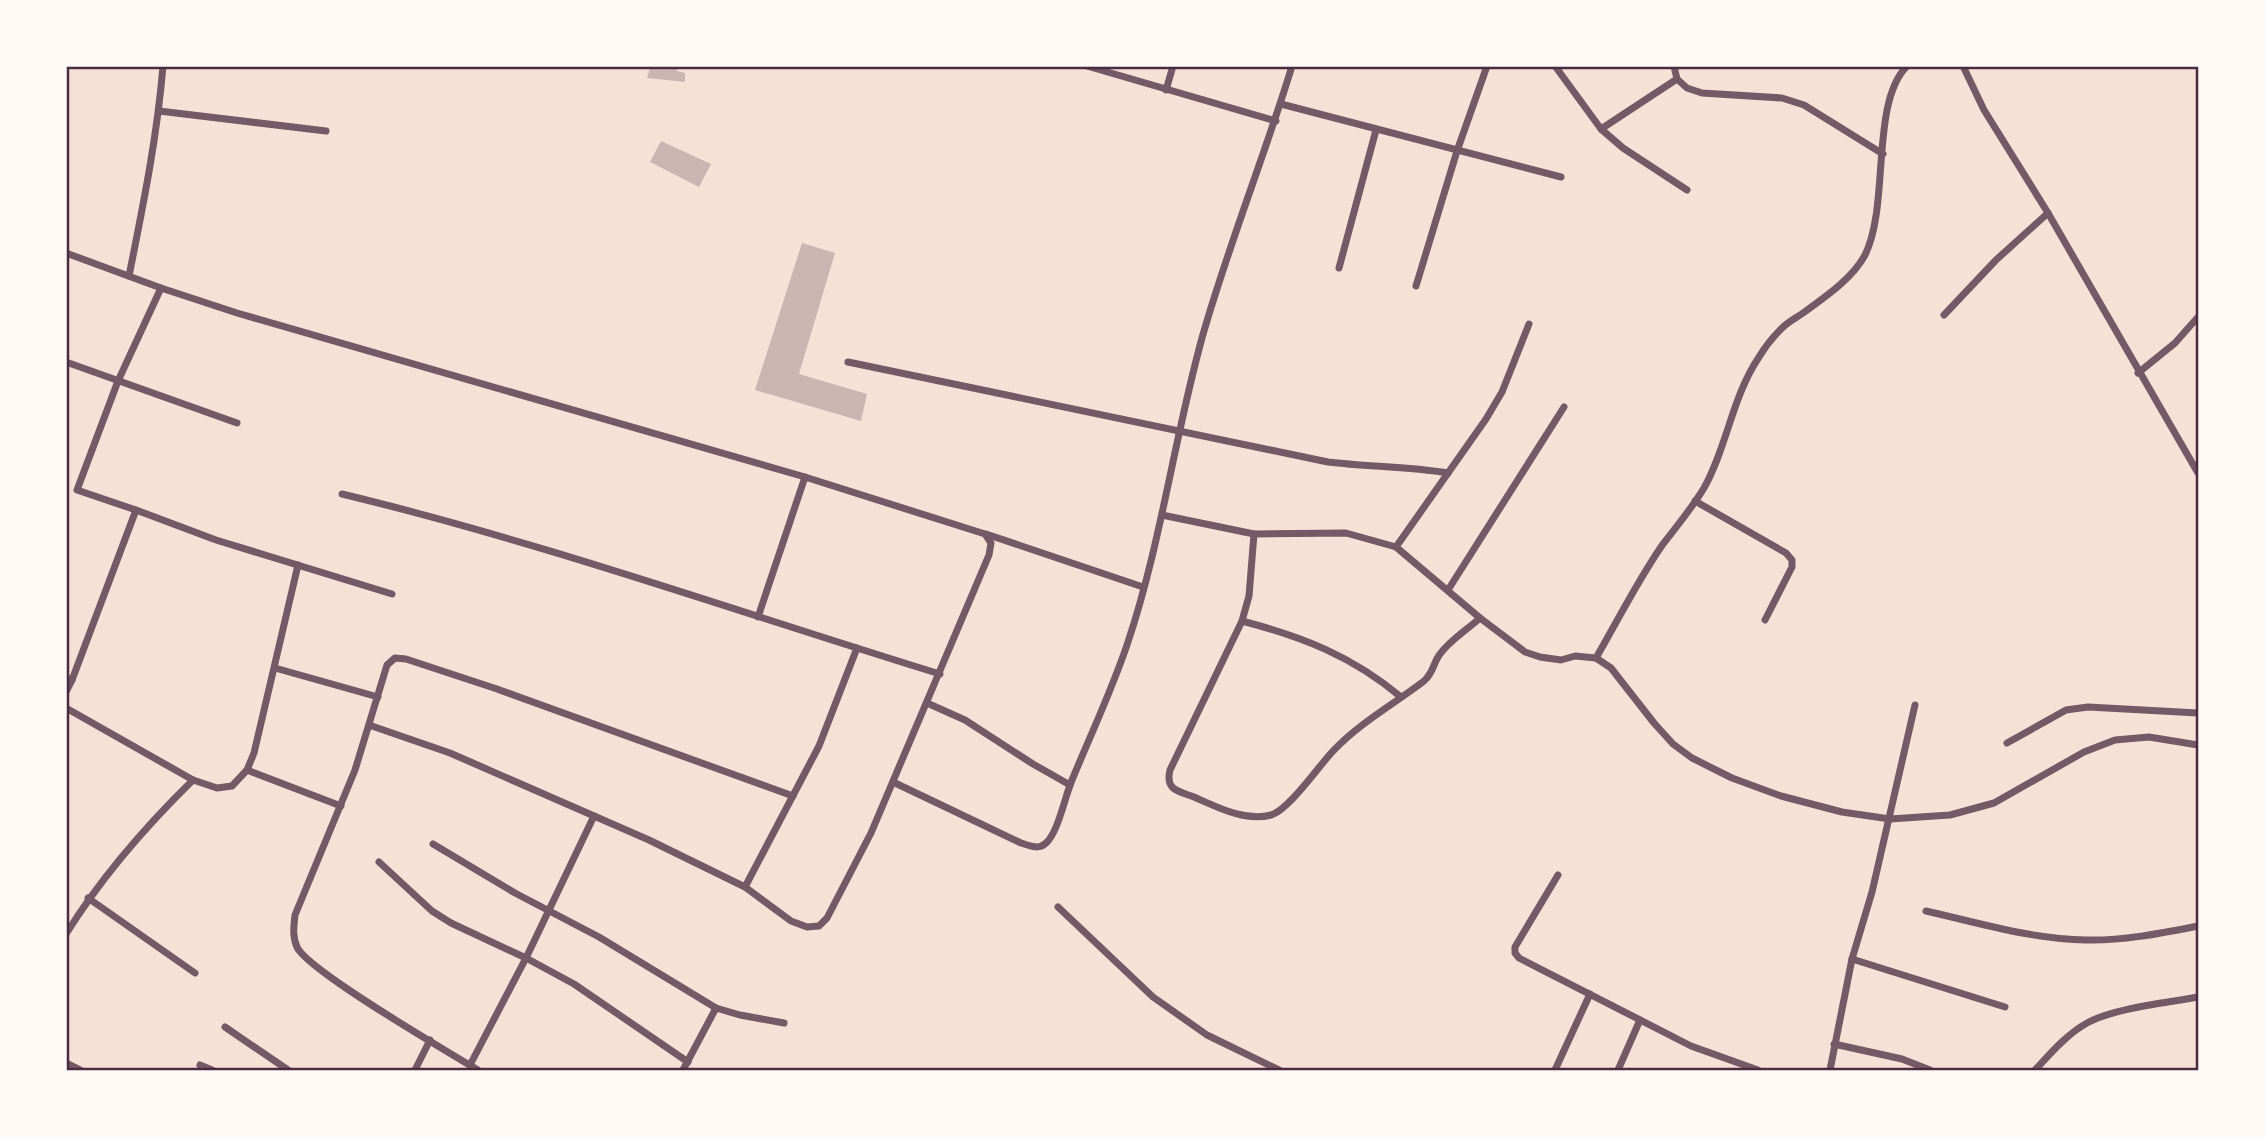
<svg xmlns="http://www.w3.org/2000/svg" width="2265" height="1137" font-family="Spectral,serif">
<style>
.building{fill:#ccb4b1}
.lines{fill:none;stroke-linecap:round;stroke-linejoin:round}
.minor{stroke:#755966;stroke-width:7}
.neatline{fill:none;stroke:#4a2c40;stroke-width:2.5}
</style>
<rect width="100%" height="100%" fill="#f7e1d7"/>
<!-- building -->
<g class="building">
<polygon points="657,66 677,66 677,71 685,73 685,82 647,78 650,68"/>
<polygon points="661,141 711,164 699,187 650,162"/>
<polygon points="802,243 835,253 799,374 867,394 861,421 755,390"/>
</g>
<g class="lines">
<!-- minor -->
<g class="minor">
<polyline points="1087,66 1276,121"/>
<polyline points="1555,66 1601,129 1623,148 1687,190"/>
<polyline points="1674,66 1677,79 1687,88 1702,93 1782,98 1804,105 1883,154"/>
<polyline points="1963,66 1984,110 2048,213 2198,473"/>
<polyline points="1166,90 1173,66"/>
<polyline points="1281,104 1561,177"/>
<polyline points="159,111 326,131"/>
<polyline points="1601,129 1677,79"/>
<polyline points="66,253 161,288 237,313 805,477 985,534 991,543 989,555 871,833 827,918 819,926 807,927 791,921 745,887 649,840 450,753 369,725"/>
<polyline points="1339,268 1376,130"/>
<path d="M 129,276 C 143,206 157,138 163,66"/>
<polyline points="1416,286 1457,151 1487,66"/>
<polyline points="1944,315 1996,260 2048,213"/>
<polyline points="66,362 237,423"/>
<path d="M 848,362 L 1328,462 C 1369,467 1407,466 1448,473"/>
<polyline points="2138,373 2175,343 2198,317"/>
<path d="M 342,494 C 545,543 741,613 940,674"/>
<polyline points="1695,501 1786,553 1792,560 1792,567 1765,620"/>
<polyline points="136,510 77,490 118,381 161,288"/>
<polyline points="1162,515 1254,534 1346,533 1396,547 1480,618 1525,652 1540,657 1561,660 1575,656 1596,658 1611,668 1654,723 1673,744 1692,758 1732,778 1781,796 1842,812 1890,819 1950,815 1994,803 2084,752 2115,740 2149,737 2198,745"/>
<polyline points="986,534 1143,587"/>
<path d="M 1254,534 L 1249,596 L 1242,621 L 1170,770 C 1165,790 1178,791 1194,797 C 1217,807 1245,822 1271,815 C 1289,810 1320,764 1334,750 C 1361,722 1394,704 1424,681 C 1434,672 1433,663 1440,654 C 1450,640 1468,629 1480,618"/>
<polyline points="1396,547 1486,419 1502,392 1529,324"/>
<polyline points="1448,590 1564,407"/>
<polyline points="758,617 805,477"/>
<path d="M 1242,621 C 1303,637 1352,656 1401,697"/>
<path d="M 1596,658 C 1618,620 1638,580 1663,544 C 1677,526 1692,508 1704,488 C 1727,447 1732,397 1759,357 C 1765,347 1774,336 1782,328 C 1788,322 1796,318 1803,313 C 1825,297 1852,279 1865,255 C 1890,205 1870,103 1907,66"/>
<polyline points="275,668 378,697"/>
<polyline points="66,678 72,680 66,692"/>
<polyline points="72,680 136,510 216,540 392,594"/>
<polyline points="927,703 965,720 1033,764 1070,785"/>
<polyline points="66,708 193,780 217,788 232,786 247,770 254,753 298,565"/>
<polyline points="2007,743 2066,710 2088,707 2198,713"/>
<polyline points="247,770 341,806"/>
<path d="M 893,782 L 1021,843 C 1030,846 1039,850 1046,843 C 1058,833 1065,796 1072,780 C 1091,734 1112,690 1128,642 C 1161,543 1174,439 1202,338 C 1228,246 1264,158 1292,66"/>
<polyline points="433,844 515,893 599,937 716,1008 740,1015 784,1023"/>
<polyline points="379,862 432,911 451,923 526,958 574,984 688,1062"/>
<polyline points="1558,875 1515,947 1515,953 1519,958 1691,1046 1758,1070"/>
<polyline points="745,887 819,746 857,648"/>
<polyline points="88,898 195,973"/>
<polyline points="1058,907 1153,997 1207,1035 1279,1070"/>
<path d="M 1926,911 C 1979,923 2031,939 2086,940 C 2123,941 2162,933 2198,926"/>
<path d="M 66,934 C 102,876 145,827 193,780"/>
<polyline points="1852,959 2005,1007"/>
<polyline points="225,1027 288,1070"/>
<polyline points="1834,1044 1902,1059 1930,1070"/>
<polyline points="66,1063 80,1070"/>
<polyline points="200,1065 212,1070"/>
<polyline points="470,1065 526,958 594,816"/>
<polyline points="415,1070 430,1040"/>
<path d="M 478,1070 C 448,1052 307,970 297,947 C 292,936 294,925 295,915 L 355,770 L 387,665 L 395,658 L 406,659 L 497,689 L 793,796"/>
<polyline points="683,1070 716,1008"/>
<polyline points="1555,1070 1590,994"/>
<polyline points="1618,1070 1640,1020"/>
<polyline points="1830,1070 1852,959 1872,892 1915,705"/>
<path d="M 2035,1070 C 2050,1054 2067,1034 2087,1023 C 2114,1008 2167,1003 2198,997"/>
</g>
</g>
<!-- border -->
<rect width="2265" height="1137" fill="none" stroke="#fffaf5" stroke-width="136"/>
<rect x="68" y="68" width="2129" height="1001" class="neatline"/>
</svg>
